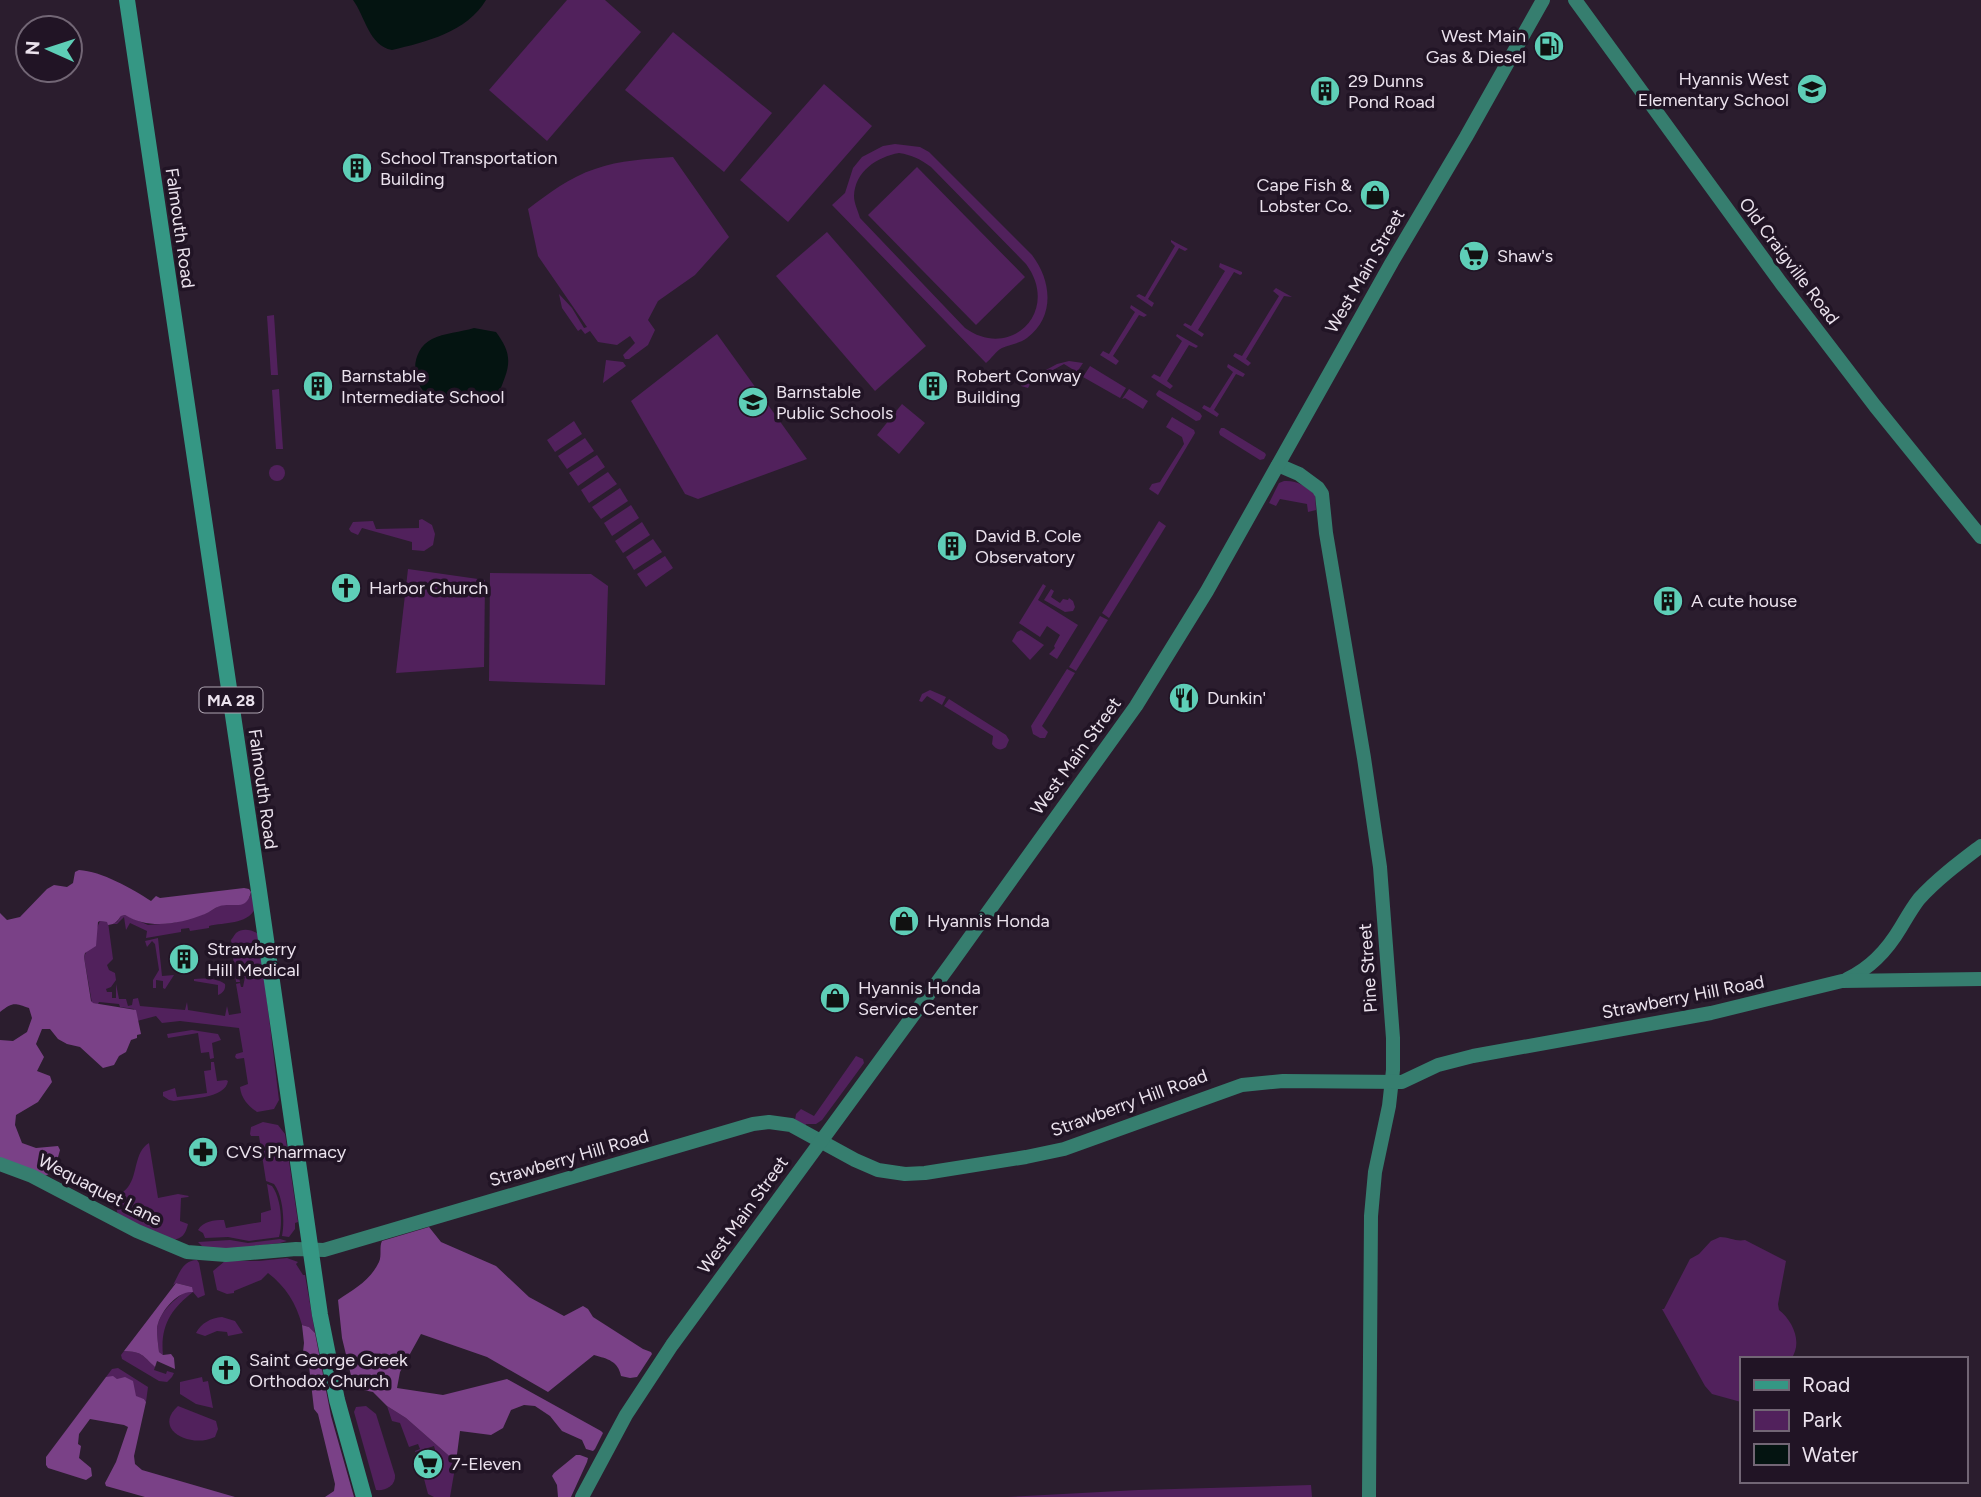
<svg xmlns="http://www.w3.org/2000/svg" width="1981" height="1497" font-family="Figtree,sans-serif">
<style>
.green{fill:#51215c;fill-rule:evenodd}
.forest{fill:#7a4187}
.water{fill:#041411}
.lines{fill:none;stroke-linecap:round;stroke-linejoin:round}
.secondary{stroke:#367e6f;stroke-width:14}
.primary{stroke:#359784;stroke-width:16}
.labels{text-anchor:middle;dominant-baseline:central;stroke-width:7;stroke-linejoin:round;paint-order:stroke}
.shield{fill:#211425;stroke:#aea4b1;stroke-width:2}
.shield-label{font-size:16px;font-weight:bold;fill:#ebe2ed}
.poi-label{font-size:18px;fill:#ebe2ed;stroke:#211425;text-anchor:start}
.street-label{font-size:18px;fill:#ebe2ed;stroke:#211425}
</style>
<rect width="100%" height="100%" fill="#2b1d2e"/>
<!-- green -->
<g class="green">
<polygon points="567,0 605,0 641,32 547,141 489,90"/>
<polygon points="673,32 772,113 724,172 625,90"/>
<polygon points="824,84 872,126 788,222 740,180"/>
<path d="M 895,144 L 920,147 L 929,152 L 1032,255 C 1052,281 1055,317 1027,338 C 1019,344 1010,344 1002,348 C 996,351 991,359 986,363 L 832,205 L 845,193 L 853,168 L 862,157 L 883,146 ZM 899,153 C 912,155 920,159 931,167 L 1026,264 C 1061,311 1011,361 965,328 L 860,218 C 858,211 854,203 854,196 C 855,171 877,157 899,153 Z"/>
<path d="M 673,157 L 729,237 L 695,275 L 658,301 L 648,320 L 655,330 L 648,345 L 629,359 L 625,359 L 623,355 L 635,343 L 630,336 L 617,345 L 598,342 L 590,331 L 585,334 L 581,329 L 578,331 L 562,308 L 559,294 L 572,308 L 584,328 L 587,327 L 538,256 L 528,209 C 549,193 570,177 595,169 C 620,160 647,159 673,157 Z"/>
<polygon points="917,167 1025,277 976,325 868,215"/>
<polygon points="827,232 926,346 875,391 776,276"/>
<polygon points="1171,240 1188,249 1185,251 1179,248 1148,299 1154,303 1152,307 1136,296 1139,294 1145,297 1175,246 1171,242"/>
<polygon points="1220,263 1242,272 1242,274 1240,275 1234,272 1198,330 1204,334 1202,337 1183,325 1185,323 1191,326 1225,271 1219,267"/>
<polygon points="1276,288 1292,297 1284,296 1246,359 1251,363 1248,366 1233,356 1235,353 1242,356 1279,296 1273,291"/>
<polygon points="1131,305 1147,315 1144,317 1139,315 1113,356 1119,361 1116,365 1100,355 1103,351 1109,354 1135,312 1130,308"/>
<polygon points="274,315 278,375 271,375 267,316"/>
<polygon points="717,334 807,459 698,499 685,494 631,401"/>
<polygon points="1177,334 1198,346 1196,348 1189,345 1167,381 1173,386 1170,389 1151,377 1154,374 1160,377 1182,341 1176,336"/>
<polygon points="606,360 623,362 626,366 603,383"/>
<polygon points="1069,361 1083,363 1077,372 1064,364 1031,382 1028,388 1021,386 1022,383 1057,364"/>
<polygon points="1228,364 1245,374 1243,377 1236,374 1214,410 1219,414 1217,417 1202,408 1204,405 1210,408 1233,372 1227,367"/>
<polygon points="1090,366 1126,388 1120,398 1083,377"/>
<polygon points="279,389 283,449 276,449 272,390"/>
<polygon points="1129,389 1148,401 1143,409 1125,398 1122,399"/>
<polygon points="1159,390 1200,413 1202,416 1200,420 1196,421 1157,396 1156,394"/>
<polygon points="902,404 925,423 899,454 877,435"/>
<polygon points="1172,417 1194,430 1195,433 1158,495 1149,489 1152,484 1160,482 1184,444 1182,437 1166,427"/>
<polygon points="574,421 582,434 555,452 547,440"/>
<polygon points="1221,428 1224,428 1265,453 1266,455 1264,459 1260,460 1220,435 1219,432"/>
<polygon points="585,438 594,451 567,469 558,456"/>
<polygon points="597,455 605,467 578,486 569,473"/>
<circle cx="277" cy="473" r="8"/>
<polygon points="608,472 617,484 589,503 581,490"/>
<path d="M 1284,481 C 1296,480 1307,486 1315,495 L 1316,510 L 1308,512 L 1307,504 L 1280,499 L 1276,506 L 1269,503 L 1279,483 Z"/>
<polygon points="620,488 628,501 601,519 592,507"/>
<polygon points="631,505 639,518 612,536 604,523"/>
<polygon points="422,519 432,525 435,534 433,545 424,551 412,550 412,542 362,528 358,535 351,532 349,529 353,522 373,521 376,529 419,528 419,520"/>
<polygon points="1159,521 1166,526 1109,618 1102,613"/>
<polygon points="642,522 650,535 623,553 615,541"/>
<polygon points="653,539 662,552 634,570 626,557"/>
<polygon points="665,556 673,568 646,587 637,574"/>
<polygon points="408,569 485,580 484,667 396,673"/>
<polygon points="490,573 591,574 608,586 605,685 489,681"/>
<polygon points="1043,584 1046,586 1038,600 1078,625 1057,659 1049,654 1055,648 1054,646 1060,635 1047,626 1040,637 1019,623"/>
<polygon points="1051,589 1054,591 1051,597 1060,603 1063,599 1068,600 1069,598 1073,601 1075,607 1073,611 1065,612 1044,600"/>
<polygon points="1100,616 1108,620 1076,671 1069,667"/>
<polygon points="1021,630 1044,645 1030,660 1012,641 1017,632"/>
<polygon points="1067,669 1075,673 1042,726 1048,732 1045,738 1040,738 1033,734 1031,726"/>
<polygon points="930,690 946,697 942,705 927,696 922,702 919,701 922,694"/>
<path d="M 949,699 L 1006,735 L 1009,740 L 1006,747 C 1001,751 996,750 992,744 L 993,736 L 944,706 Z"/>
<path d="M 251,892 L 255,909 C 246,925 225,922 209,926 L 209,928 L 190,931 L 189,928 L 181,929 L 181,932 L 146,938 L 147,931 L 130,923 L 126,930 L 124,917 L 117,924 L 112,924 L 117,922 L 121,916 L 125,915 L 148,925 L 173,923 L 207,913 L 219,906 L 250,897 Z"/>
<path d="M 100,921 L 108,922 L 113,959 L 107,965 L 109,970 L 115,973 L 116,980 L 111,987 L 106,989 L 107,992 L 112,992 L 112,998 L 116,998 L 116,984 L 119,999 L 126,999 L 128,1006 L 132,1005 L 133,999 L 138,998 L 140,1006 L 185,1010 L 187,1002 L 188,1010 L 225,1016 L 227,1006 L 229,1015 L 241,1013 L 236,984 L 240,983 L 241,987 L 243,987 L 245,977 L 241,974 L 239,977 L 240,982 L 236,982 L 231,940 C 233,938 234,935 236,933 C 243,927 254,930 259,935 L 279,1100 L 274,1109 L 257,1112 C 248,1106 241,1098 240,1087 L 248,1084 L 244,1058 L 237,1059 L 235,1057 L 236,1054 L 243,1052 L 239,1028 L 180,1021 L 162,1023 L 156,1016 L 137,1021 L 134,1009 L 120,1007 L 119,1004 L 99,1002 L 98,1004 L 92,1003 L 84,957 Z"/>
<polygon points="158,938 162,976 174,975 165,989 163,988 163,981 156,980 156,988 153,988 153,980 159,970 155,944 152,941 147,947 145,941"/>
<path d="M 194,979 C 204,978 217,978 225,984 C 226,989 223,993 218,995 L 218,985 L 194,981 Z"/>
<polygon points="192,1030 218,1034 221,1040 212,1043 214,1058 210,1059 209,1052 201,1053 198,1033 168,1038 167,1034"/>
<polygon points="856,1056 863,1059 864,1063 822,1120 816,1124 806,1124 805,1127 795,1120 796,1114 801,1109 814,1116"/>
<path d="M 211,1062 L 214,1062 L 217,1081 L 226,1080 L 228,1081 C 225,1099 190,1098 174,1101 L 169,1100 L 163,1096 L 163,1092 L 175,1088 L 177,1097 L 207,1093 L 204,1071 L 211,1070 Z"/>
<path d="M 263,1122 L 278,1125 L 285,1134 L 298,1222 L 295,1223 L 295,1229 L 289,1237 L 282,1236 C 285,1221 283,1196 274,1184 L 266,1181 L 259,1136 L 251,1136 L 250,1134 L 251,1127 Z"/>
<path d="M 149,1143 L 158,1198 L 178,1194 L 189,1196 L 188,1197 L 181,1198 L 180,1221 L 188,1224 C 185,1236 182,1238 170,1241 L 119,1216 C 116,1211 116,1206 118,1200 C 120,1193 124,1192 128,1187 C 138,1174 134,1152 149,1143 Z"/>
<path d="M 267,1184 L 272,1186 C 281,1198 283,1223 279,1237 L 249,1241 L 228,1237 L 205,1238 L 203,1233 L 198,1230 C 203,1221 214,1220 224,1220 L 226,1228 L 261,1222 L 261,1213 L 271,1210 Z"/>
<path d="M 1720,1237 C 1729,1237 1736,1242 1745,1240 L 1786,1261 L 1778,1304 L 1779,1310 C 1793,1321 1803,1343 1791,1359 L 1741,1359 L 1741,1402 L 1712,1394 L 1705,1386 L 1662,1309 L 1664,1309 L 1690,1259 L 1699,1254 L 1711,1241 Z"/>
<polygon points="280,1239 287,1241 280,1243 225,1250 205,1249 198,1242 230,1240 248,1243"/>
<path d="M 287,1258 L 298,1262 L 296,1264 L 303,1275 L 305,1275 L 315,1333 L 309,1327 L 302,1325 C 296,1303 286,1287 268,1273 L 261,1280 L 234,1291 L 234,1293 L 227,1294 L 217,1290 L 213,1271 L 225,1261 L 259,1261 Z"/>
<path d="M 197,1260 L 199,1263 L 205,1295 L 198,1298 L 193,1292 C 171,1309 160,1326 163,1355 L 159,1352 C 158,1344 157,1336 157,1329 C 159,1310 178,1297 192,1287 L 176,1283 L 173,1285 C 179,1274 183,1260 197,1260 Z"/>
<path d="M 222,1317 L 235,1321 L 243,1333 L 228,1336 L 227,1332 L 217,1331 L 205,1336 L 196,1333 C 201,1323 211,1318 222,1317 Z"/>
<path d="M 124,1351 C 143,1352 142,1355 155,1367 L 154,1370 L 166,1374 L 167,1371 L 174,1373 L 172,1377 L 167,1382 L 159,1381 L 122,1359 L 121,1355 Z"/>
<polygon points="118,1368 148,1387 146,1402 144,1399 136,1397 117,1379 106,1377 112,1369"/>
<polygon points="202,1377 203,1382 208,1381 213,1408 196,1404 180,1394 180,1382"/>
<path d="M 178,1406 L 216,1421 L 218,1429 L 215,1437 C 190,1449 152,1429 178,1406 Z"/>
<path d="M 366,1406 L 376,1414 L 395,1475 C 396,1486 385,1491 376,1490 L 354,1412 L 356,1407 Z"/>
<polygon points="387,1406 406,1418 456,1462 450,1497 434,1497 428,1494 423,1475 441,1469 434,1446 415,1452 415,1451 420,1449 418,1444 409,1447 400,1423 392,1421"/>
<polygon points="1311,1485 1312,1497 1007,1497 1138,1490"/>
</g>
<!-- forest -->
<g class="forest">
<path d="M 79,870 C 101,871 133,889 151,901 L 156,896 L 160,898 L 244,888 L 249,889 L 251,892 C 246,912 234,902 220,906 C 214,908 210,912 205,914 C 179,924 150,930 125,915 L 121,916 C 117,921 116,924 108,925 L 107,922 L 100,921 L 98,922 L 96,946 L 85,953 L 84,957 L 91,1001 L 93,1003 L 136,1010 L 141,1034 L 137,1035 L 137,1038 L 131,1040 L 126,1052 L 119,1056 L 114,1065 L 103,1068 L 80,1047 L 67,1044 L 58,1039 L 50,1029 L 42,1029 L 36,1044 L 44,1057 L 37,1071 L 50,1076 L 52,1082 L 38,1102 L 16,1115 L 15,1125 L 22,1143 L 36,1148 L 58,1146 L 60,1150 C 57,1160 55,1175 43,1176 L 0,1159 L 0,1040 L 13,1041 L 27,1032 L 32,1018 L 29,1008 C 14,1003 13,1002 0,1012 L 0,913 L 7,920 L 20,917 L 47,889 L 54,885 L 67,887 L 73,883 L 75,872 Z"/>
<path d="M 429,1227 L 441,1242 L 496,1266 L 529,1297 L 564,1316 L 583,1306 L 588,1309 L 593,1317 L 643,1349 L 651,1352 L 652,1354 L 637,1377 L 630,1378 L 621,1376 C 618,1361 608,1359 594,1355 L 548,1392 L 487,1357 L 421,1334 L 400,1372 L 397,1388 L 443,1395 L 507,1379 L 601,1431 L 603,1433 L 595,1449 L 593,1451 L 586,1449 L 582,1440 L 562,1431 L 550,1416 L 535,1406 L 524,1405 L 511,1410 L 503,1428 L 491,1435 L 460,1431 L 456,1462 L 406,1418 L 387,1406 L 373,1392 L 354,1388 L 342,1338 L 338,1300 C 354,1289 370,1281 379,1262 C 382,1255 379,1247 382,1241 Z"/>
<path d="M 176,1283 L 192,1287 L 193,1292 C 177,1290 158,1314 157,1329 C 157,1336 158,1344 159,1352 L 163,1355 L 171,1354 L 174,1358 L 175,1369 L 157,1361 L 155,1367 C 142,1355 143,1352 124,1351 Z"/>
<polygon points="302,1325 309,1327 315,1333 331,1416 354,1497 325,1497 334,1491 335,1484 318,1414 314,1409 309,1366 302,1361 304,1343"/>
<polygon points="113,1376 117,1379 125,1377 133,1381 136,1396 144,1399 146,1402 134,1456 135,1464 142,1470 235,1497 145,1497 106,1486 105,1483 116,1462 128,1427 124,1425 90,1419 79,1434 78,1444 81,1446 79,1458 91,1468 92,1476 86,1480 48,1468 46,1465 46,1457 106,1377"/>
<polygon points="576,1455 580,1455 588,1458 587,1462 571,1497 558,1497 557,1485 552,1476 554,1473"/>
</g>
<!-- water -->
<g class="water">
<path d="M 353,0 L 486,0 C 467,32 426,42 392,50 C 369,46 365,16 353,0 Z"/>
<path d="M 474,328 L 496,332 C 507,347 512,358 505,377 C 502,385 500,394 490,399 C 481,403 445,403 436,400 C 410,390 408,351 432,339 C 444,333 461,332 474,328 Z"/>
</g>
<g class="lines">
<!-- secondary -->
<g class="secondary">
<polyline points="1575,0 1781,283 1875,406 1981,537"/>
<polyline points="1278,465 1299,474 1318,488 1322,494 1326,533 1364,758 1380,867 1393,1038 1393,1070 1389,1106 1375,1172 1371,1216 1369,1497"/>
<path d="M 1847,979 C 1871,968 1888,949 1901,927 C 1907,917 1912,908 1919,899 C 1937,879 1960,862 1981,846"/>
<polyline points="0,1164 32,1176 137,1231 187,1252 226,1255 296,1249 324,1250 753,1124 769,1122 791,1125 855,1160 878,1170 905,1174 925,1173 1026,1157 1064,1149 1242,1085 1283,1081 1402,1082 1438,1065 1473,1056 1711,1013 1842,981 1981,979"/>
<polyline points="582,1497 626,1415 672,1345 950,965 1136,706 1207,591 1392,262 1466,137 1543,0"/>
</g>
<!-- primary -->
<polyline class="primary" points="127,0 258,884 320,1315 337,1400 364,1497"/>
</g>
<!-- icons -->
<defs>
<g id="fuel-disc" transform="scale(1.575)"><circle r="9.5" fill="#5eceb7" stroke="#211425"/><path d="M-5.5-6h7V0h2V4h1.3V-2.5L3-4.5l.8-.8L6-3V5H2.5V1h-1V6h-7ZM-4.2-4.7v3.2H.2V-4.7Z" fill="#111"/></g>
<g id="school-disc" transform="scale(1.575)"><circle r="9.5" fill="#5eceb7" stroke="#211425"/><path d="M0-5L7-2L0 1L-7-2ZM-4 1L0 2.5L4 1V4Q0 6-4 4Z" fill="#111"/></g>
<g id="building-disc" transform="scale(1.575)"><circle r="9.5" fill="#5eceb7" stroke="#211425"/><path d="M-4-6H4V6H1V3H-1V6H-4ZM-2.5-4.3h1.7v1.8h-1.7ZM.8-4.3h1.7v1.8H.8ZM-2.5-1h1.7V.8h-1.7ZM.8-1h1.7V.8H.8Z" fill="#111"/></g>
<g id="shop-disc" transform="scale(1.575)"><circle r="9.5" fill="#5eceb7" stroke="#211425"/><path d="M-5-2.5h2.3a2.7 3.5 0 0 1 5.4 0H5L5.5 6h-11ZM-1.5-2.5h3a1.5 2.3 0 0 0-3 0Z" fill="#111"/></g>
<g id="supermarket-disc" transform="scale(1.575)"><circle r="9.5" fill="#5eceb7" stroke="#211425"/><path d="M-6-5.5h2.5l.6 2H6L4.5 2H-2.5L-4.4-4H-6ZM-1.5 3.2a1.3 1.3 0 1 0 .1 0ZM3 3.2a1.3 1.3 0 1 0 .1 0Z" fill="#111"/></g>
<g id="church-disc" transform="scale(1.575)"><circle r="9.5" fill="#5eceb7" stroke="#211425"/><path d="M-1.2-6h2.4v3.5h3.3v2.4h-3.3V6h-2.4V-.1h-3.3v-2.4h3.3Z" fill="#111"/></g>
<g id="restaurant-disc" transform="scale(1.575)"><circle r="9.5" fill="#5eceb7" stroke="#211425"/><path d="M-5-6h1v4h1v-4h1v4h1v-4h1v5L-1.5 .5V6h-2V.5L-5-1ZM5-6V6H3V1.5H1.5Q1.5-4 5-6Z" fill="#111"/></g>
<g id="pharmacy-disc" transform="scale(1.575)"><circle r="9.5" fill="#5eceb7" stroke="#211425"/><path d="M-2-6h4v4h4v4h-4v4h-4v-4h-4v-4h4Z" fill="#111"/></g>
</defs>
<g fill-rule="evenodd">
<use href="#fuel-disc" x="1549" y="46"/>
<use href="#school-disc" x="1812" y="89"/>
<use href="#building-disc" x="1325" y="91"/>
<use href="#building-disc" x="357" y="168"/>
<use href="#shop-disc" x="1375" y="195"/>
<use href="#supermarket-disc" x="1474" y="256"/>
<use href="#building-disc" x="318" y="386"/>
<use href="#building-disc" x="933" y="386"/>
<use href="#school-disc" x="753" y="402"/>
<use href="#building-disc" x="952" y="546"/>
<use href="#church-disc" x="346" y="588"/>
<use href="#building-disc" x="1668" y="601"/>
<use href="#restaurant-disc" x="1184" y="698"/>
<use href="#shop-disc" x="904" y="921"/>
<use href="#building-disc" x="184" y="959"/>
<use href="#shop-disc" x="835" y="998"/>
<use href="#pharmacy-disc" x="203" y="1152"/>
<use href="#church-disc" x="226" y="1370"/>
<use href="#supermarket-disc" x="428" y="1464"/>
</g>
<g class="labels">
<!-- shield labels -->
<rect class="shield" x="199.5" y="687.5" width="63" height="25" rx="5"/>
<g class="shield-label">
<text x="231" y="700">MA 28</text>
</g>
<!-- poi labels -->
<g class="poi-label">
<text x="1526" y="36" text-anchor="end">West Main<tspan x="1526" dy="21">Gas &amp; Diesel</tspan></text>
<text x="1789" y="79" text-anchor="end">Hyannis West<tspan x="1789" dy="21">Elementary School</tspan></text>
<text x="1348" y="81">29 Dunns<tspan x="1348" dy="21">Pond Road</tspan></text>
<text x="380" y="158">School Transportation<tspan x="380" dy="21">Building</tspan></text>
<text x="1352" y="185" text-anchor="end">Cape Fish &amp;<tspan x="1352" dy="21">Lobster Co.</tspan></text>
<text x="1497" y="256">Shaw's</text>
<text x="341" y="376">Barnstable<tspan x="341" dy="21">Intermediate School</tspan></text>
<text x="956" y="376">Robert Conway<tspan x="956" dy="21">Building</tspan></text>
<text x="776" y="392">Barnstable<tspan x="776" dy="21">Public Schools</tspan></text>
<text x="975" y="536">David B. Cole<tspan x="975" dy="21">Observatory</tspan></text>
<text x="369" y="588">Harbor Church</text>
<text x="1691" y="601">A cute house</text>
<text x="1207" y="698">Dunkin'</text>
<text x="927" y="921">Hyannis Honda</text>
<text x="207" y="949">Strawberry<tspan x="207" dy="21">Hill Medical</tspan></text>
<text x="858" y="988">Hyannis Honda<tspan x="858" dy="21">Service Center</tspan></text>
<text x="226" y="1152">CVS Pharmacy</text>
<text x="249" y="1360">Saint George Greek<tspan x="249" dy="21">Orthodox Church</tspan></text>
<text x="451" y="1464">7-Eleven</text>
</g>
<!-- street labels -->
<g class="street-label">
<text transform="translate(180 228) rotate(82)">Falmouth Road</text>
<text transform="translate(1789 261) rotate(53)">Old Craigville Road</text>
<text transform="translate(1365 271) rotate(-60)">West Main Street</text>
<text transform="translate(1076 756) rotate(-54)">West Main Street</text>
<text transform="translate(263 789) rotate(82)">Falmouth Road</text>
<text transform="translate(1368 968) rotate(-94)">Pine Street</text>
<text transform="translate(1683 997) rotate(-11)">Strawberry Hill Road</text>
<text transform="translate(1129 1103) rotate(-20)">Strawberry Hill Road</text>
<text transform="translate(569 1158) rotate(-16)">Strawberry Hill Road</text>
<text transform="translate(100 1190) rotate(27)">Wequaquet Lane</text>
<text transform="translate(743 1215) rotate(-54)">West Main Street</text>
</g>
</g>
<!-- legend -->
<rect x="1740" y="1357" width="228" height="126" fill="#211425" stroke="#726675" stroke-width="2"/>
<rect x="1754" y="1380" width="35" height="10" fill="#359784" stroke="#726675" stroke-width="2"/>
<text x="1802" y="1392" font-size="21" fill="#ebe2ed">Road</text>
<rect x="1754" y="1410" width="35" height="21" fill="#51215c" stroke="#726675" stroke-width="2"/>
<text x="1802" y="1427" font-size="21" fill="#ebe2ed">Park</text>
<rect x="1754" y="1444" width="35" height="21" fill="#041411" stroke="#726675" stroke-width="2"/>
<text x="1802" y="1462" font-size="21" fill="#ebe2ed">Water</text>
<!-- north arrow -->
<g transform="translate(49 49) rotate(273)"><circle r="33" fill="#211425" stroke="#726675" stroke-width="2"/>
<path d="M0-5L12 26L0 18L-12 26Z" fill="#5eceb7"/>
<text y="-10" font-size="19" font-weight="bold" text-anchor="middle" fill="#ebe2ed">N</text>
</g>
</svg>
